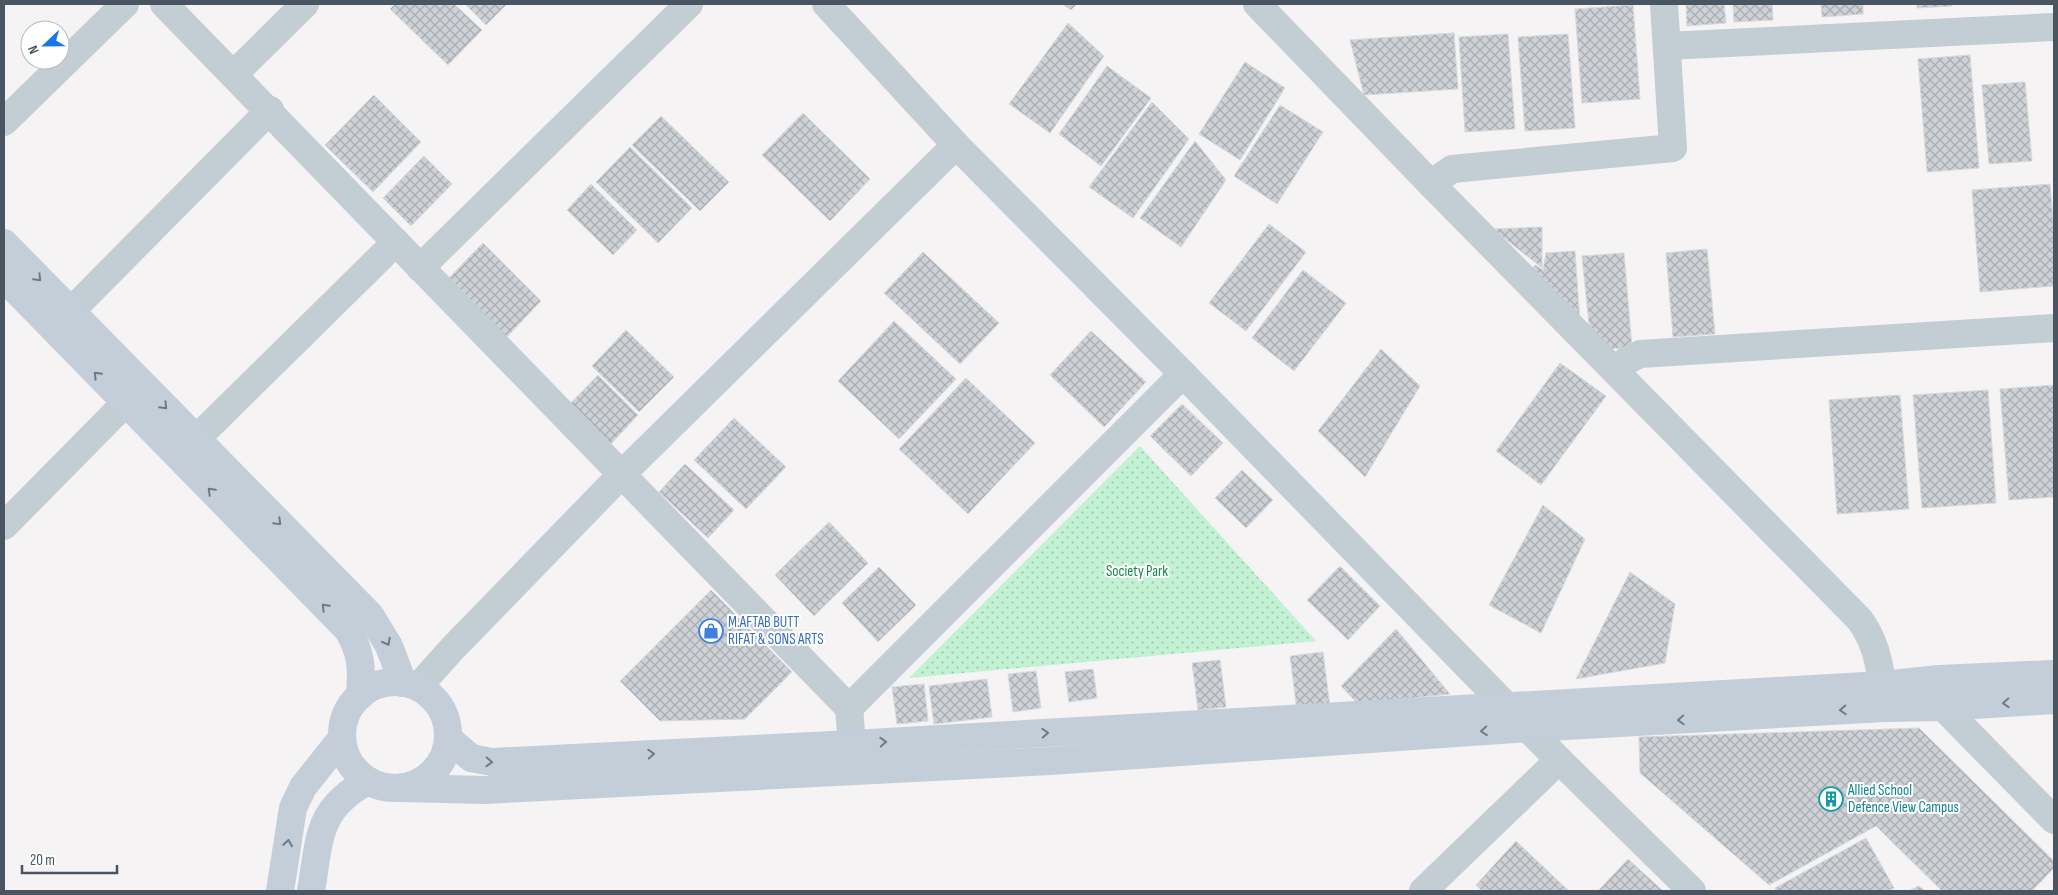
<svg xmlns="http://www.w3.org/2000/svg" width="2058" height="895" font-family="'Sofia Sans Condensed',sans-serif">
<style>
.park{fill:url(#park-dots)}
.building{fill:url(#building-cross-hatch);stroke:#d6d9de}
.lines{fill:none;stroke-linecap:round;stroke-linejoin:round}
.street{stroke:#c3cdd4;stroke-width:28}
.secondary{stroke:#c3ced9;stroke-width:28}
.oneway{stroke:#6e7a85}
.labels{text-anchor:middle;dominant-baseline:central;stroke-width:4;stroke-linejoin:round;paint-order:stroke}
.park-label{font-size:15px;fill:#16864c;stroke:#fff}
.shop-label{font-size:15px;fill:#366cbe;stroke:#fff;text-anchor:start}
.culture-label{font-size:15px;fill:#0d838f;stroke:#fff;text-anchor:start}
</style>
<defs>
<pattern id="park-dots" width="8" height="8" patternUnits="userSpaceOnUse" patternTransform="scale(1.25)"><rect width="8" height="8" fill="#c2f1d3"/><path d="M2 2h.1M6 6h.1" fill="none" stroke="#a0c6af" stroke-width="1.8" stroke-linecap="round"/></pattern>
<pattern id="building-cross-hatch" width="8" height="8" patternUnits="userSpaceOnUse" patternTransform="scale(1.25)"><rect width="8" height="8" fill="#ced2d7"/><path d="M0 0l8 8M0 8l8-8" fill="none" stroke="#a9adb2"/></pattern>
</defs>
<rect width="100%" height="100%" fill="#f5f3f3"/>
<!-- park -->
<polygon class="park" points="1140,446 1316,641 909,678"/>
<!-- building -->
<g class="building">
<polygon points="395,4 454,4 482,30 448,65 390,9"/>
<polygon points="465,4 507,4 486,25"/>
<polygon points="1063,4 1077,4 1071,10"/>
<polygon points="1686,4 1724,4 1726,23 1687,26"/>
<polygon points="1733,4 1772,4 1773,20 1734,22"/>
<polygon points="1821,4 1863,4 1863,14 1822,17"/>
<polygon points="1917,4 1952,4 1952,6 1917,8"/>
<polygon points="1633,5 1640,99 1582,103 1575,9"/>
<polygon points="1068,23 1104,56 1050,133 1009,104"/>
<polygon points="1454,33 1458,89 1364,95 1350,40"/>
<polygon points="1508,34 1515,129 1465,132 1459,37"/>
<polygon points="1568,34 1575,128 1525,131 1518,37"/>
<polygon points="1970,55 1979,168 1927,172 1918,59"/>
<polygon points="1245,62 1285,88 1240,160 1199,134"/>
<polygon points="1107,66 1151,98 1101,166 1059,134"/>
<polygon points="2025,82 2032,161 1989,164 1982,85"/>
<polygon points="374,95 421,142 373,192 325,145"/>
<polygon points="1152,102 1189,139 1133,218 1089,187"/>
<polygon points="1280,105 1323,132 1277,204 1234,176"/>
<polygon points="803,113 870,179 830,221 762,155"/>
<polygon points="661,116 729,182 700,211 632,145"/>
<polygon points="1195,141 1226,180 1181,247 1140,218"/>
<polygon points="630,147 692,208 658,243 596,182"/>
<polygon points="424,156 452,184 411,226 383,198"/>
<polygon points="591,184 637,230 613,255 567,210"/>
<polygon points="2050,184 2054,232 2054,286 1980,292 1972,190"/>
<polygon points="1269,224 1306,252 1246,331 1209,303"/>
<polygon points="1542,227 1542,268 1493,229"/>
<polygon points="483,243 541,301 504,340 445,282"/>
<polygon points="1707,249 1715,334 1673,337 1666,253"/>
<polygon points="1575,251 1580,323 1527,274 1535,265 1543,270 1546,253"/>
<polygon points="923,252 999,323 960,364 884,293"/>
<polygon points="1624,253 1632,347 1601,350 1589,324 1582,256"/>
<polygon points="1303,270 1346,303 1294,371 1252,338"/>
<polygon points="894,321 956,379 899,439 838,381"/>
<polygon points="626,330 674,377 639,412 592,366"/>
<polygon points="1091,331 1146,382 1104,427 1050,375"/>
<polygon points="1381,349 1420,386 1365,477 1318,431"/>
<polygon points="1560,363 1606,396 1541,485 1496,451"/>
<polygon points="598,375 638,415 608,447 567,407"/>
<polygon points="966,378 1035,443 968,514 899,449"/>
<polygon points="2054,385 2054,497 2009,500 2000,389"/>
<polygon points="1988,390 1996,503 1922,508 1913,395"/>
<polygon points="1900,395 1909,509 1837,514 1829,400"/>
<polygon points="1182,404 1223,443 1191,476 1150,436"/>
<polygon points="734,418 786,467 746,509 694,460"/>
<polygon points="685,464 734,510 708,538 659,492"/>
<polygon points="1242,470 1273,500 1246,528 1215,498"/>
<polygon points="1543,505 1585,539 1541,633 1489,605"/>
<polygon points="829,522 868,563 814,616 775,575"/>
<polygon points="1340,566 1380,606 1348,640 1307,600"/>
<polygon points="879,567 916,605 878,642 842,603"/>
<polygon points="1630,572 1675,604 1665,663 1576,679"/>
<polygon points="711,590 792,672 745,719 660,721 620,681"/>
<polygon points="1396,629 1450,694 1358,704 1341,686"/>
<polygon points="1323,652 1330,707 1297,711 1290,656"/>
<polygon points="1220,660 1226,707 1198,710 1192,663"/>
<polygon points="1093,669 1097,698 1069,702 1065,672"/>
<polygon points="1036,671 1041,708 1013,712 1008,674"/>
<polygon points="987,679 992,717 934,724 929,686"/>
<polygon points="924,684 928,721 897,724 892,687"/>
<polygon points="1919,728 2054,861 2054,868 2032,891 1942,891 1876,826 1769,885 1640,773 1639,737"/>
<polygon points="1866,838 1894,888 1887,891 1777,891 1775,888"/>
<polygon points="1516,841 1569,891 1482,891 1476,885"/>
<polygon points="1628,859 1663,891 1598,891"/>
<polygon points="1919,886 1925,891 1909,891"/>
</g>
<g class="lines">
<!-- street -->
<g class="street">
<polyline points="164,4 849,708 852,744"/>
<polyline points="826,4 956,145 1183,374 1559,760 1692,891"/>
<path d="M 1257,4 L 1431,184 L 1860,620 C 1879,646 1882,677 1884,708"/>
<polyline points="1667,46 2054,27"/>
<polyline points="234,74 305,4"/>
<polyline points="4,122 125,4"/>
<polyline points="1431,184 1452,169 1673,148 1664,4"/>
<polyline points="420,268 689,4"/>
<polyline points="71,311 270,110"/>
<polyline points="1616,371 1626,361 1640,354 2054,328"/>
<polyline points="196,439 396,242"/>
<polyline points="4,526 142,386"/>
<polyline points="418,687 452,649 621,475 956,145"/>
<polyline points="1940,688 1943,707 2054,820"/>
<polyline points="849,708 1183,374"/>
<polyline points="1423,891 1559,760"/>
</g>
<!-- secondary -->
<g class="secondary">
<polyline points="4,243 370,615 389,646 403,683"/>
<path d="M 4,278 L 348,630 C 362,654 362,669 360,696"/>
<circle cx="395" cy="735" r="53"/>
<polyline points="448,738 471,758 492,762 852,744 1882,685 1939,679 2054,674"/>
<polyline points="401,788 485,790 1050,761 1530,728 1884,708 1943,707 2054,700"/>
<polyline points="280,891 293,808 303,787 342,738"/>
<path d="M 311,891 C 320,839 316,809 368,781"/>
</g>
</g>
<!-- one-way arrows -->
<defs><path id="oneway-chevron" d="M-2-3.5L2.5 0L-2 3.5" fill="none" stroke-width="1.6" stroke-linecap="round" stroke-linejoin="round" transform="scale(1.25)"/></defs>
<g class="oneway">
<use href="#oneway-chevron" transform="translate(38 278) rotate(46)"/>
<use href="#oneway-chevron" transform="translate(97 375) rotate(-134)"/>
<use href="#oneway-chevron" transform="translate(164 406) rotate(46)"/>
<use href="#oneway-chevron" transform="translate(211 491) rotate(-135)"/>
<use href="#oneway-chevron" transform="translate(278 522) rotate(45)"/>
<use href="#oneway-chevron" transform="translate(325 607) rotate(-135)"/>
<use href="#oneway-chevron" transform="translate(387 642) rotate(62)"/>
<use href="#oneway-chevron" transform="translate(2006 703) rotate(177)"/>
<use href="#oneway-chevron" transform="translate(1843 710) rotate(177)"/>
<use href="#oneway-chevron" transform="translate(1681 720) rotate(177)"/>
<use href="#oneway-chevron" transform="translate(1484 731) rotate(176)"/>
<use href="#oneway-chevron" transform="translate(1045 733) rotate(-3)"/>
<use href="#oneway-chevron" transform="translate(883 742) rotate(-3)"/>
<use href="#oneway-chevron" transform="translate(651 754) rotate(-3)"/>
<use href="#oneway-chevron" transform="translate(489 762) rotate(3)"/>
<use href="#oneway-chevron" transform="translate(288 843) rotate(-81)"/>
</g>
<!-- icons -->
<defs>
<g id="shop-ring" transform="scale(1.25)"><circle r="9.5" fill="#fff" stroke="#3f7fe0" stroke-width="1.5"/><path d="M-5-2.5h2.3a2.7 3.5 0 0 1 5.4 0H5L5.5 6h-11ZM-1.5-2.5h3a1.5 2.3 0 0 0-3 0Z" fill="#3f7fe0"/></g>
<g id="building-ring" transform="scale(1.25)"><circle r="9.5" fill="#fff" stroke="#0f9aa8" stroke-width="1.5"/><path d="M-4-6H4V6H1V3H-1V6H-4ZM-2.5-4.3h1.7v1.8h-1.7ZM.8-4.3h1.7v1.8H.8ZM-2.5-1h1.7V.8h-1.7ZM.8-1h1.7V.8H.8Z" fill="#0f9aa8"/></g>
</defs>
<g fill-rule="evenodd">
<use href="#shop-ring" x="711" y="631"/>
<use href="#building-ring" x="1831" y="799"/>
</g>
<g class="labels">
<!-- park labels -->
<g class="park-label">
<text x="1137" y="571">Society Park</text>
</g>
<!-- shop labels -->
<g class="shop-label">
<text x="728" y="622">M.AFTAB BUTT<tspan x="728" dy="17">RIFAT &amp; SONS ARTS</tspan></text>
</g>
<!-- culture labels -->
<g class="culture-label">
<text x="1848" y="790">Allied School<tspan x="1848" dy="17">Defence View Campus</tspan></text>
</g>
</g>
<!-- border -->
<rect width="2058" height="895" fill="none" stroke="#495661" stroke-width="10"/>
<!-- north arrow -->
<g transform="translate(45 45) rotate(248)"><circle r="24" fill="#ffffff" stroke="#b6bbc0"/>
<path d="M0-4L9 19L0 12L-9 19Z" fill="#1877ea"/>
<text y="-8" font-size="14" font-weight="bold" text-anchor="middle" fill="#495661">N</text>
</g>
<!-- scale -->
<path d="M22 865v8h95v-8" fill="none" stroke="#495661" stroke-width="2.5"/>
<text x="30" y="865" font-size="15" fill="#495661" stroke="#ffffff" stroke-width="4" paint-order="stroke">20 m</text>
</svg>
